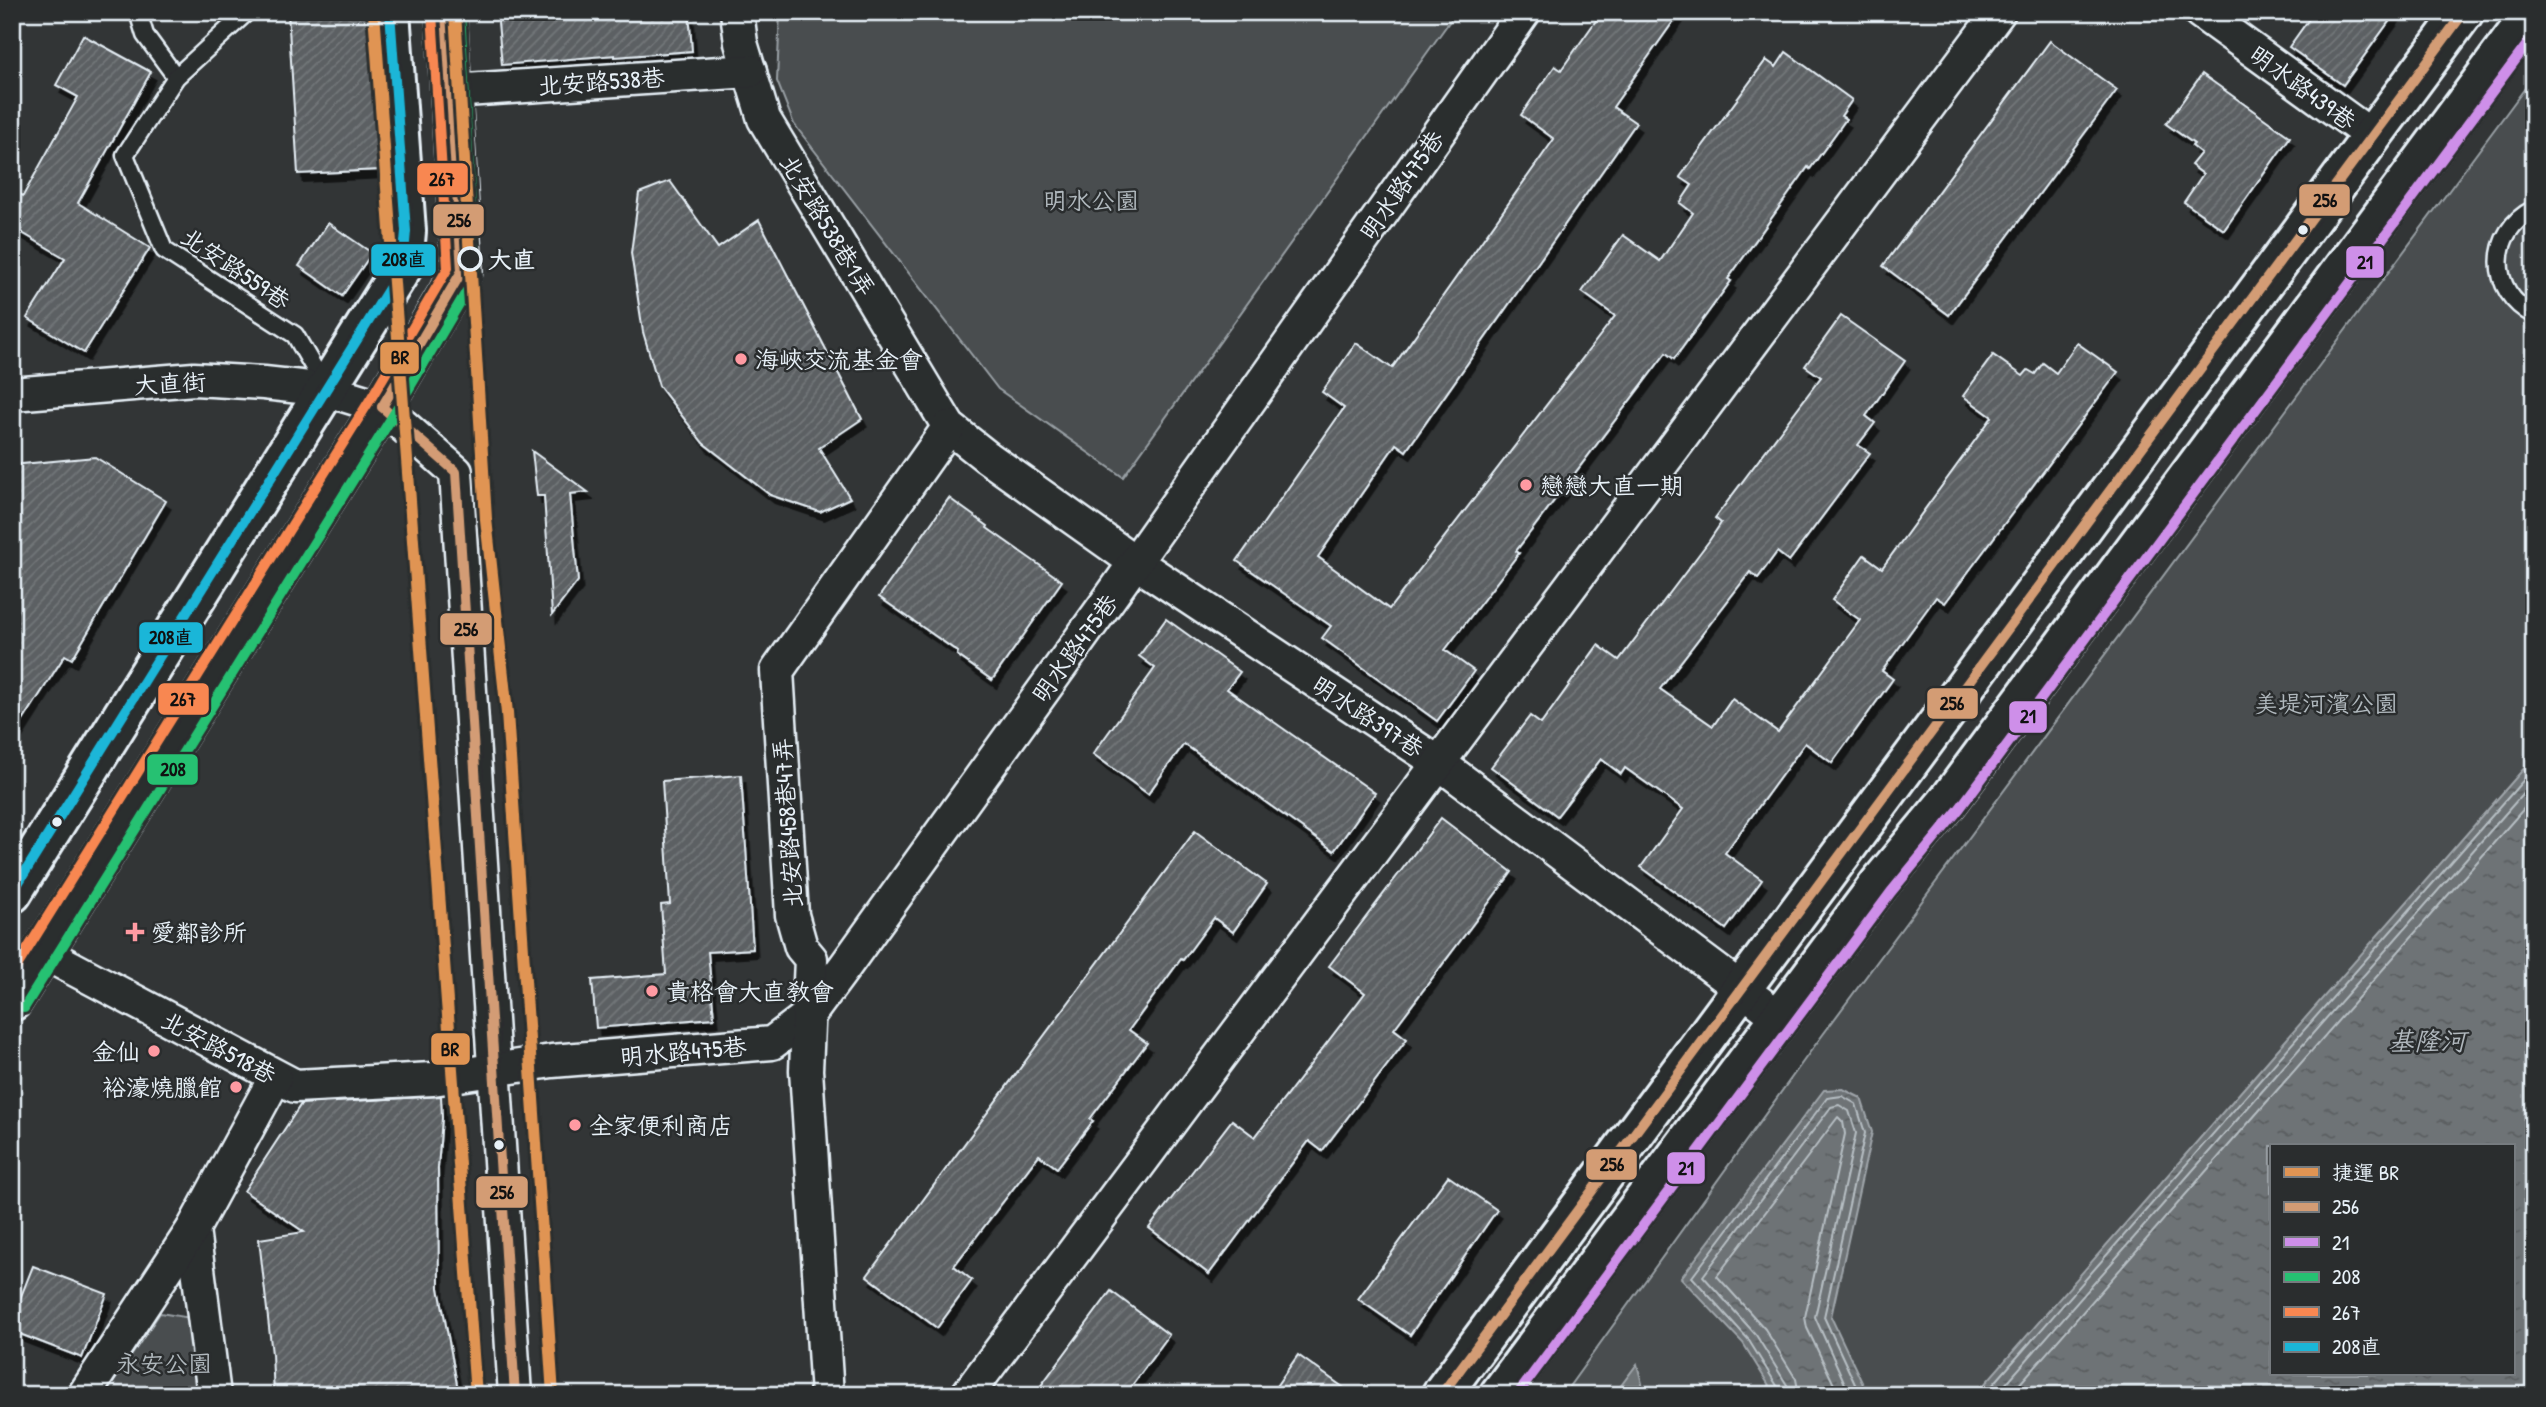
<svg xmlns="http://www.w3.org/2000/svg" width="2546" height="1407" font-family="'Patrick Hand','LXGW WenKai TC',sans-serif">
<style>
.park{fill:#494d4f;stroke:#989fa4;stroke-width:2}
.water{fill:url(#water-ripples);stroke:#9fa5aa;stroke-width:2;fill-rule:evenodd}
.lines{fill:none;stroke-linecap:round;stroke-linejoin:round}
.shore{stroke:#b7bfc4;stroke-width:2}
.building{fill:url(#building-hatch);stroke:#e8f1f8;stroke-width:2;filter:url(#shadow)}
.lane-casing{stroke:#e8f1f8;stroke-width:21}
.street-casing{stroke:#e8f1f8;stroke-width:37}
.secondary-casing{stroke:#e8f1f8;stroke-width:44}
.lane{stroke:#2a2d2e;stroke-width:16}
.street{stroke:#2a2d2e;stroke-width:32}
.secondary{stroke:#2a2d2e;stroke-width:38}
.bus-1-casing{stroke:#2a2d2e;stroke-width:16}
.bus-2-casing{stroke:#2a2d2e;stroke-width:16}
.bus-3-casing{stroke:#2a2d2e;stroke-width:16}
.bus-4-casing{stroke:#2a2d2e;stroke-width:16}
.bus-5-casing{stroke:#2a2d2e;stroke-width:16}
.bus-1{stroke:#d39c74;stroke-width:10}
.bus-2{stroke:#ce8fe9;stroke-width:10}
.bus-3{stroke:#26c172;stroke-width:10}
.bus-4{stroke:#f88751;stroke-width:10}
.bus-5{stroke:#1ab6d8;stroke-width:10}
.metro-1-casing{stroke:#2a2d2e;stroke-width:18}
.metro-1{stroke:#e09453;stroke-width:12}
.bus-dot{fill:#e8f1f8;stroke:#2a2d2e;stroke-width:2.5}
.stop-dot{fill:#2a2d2e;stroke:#e8f1f8;stroke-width:3.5}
.poi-dot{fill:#ff9aa2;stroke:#2a2d2e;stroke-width:2.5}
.labels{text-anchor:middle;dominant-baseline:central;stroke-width:5;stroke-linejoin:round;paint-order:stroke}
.street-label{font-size:24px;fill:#e8f1f8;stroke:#2a2d2e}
.park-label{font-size:24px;fill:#b0b8bd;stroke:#2a2d2e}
.stop-label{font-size:24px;font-weight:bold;fill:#e8f1f8;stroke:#2a2d2e;text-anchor:start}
.poi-label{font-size:24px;fill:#e8f1f8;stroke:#2a2d2e;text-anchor:start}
.water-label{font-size:26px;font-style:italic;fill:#b1b8be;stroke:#2a2d2e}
.line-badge{stroke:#2a2d2e;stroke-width:2.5}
.pale-badge-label{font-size:19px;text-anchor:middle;font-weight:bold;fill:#111}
</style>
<defs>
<pattern id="water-ripples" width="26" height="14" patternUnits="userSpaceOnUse" patternTransform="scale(1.75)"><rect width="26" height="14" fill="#6e7376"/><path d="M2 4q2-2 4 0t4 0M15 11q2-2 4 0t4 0" fill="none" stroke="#5a5e60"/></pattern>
<pattern id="building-hatch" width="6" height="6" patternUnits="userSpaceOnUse" patternTransform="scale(1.75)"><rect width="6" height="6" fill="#5c6063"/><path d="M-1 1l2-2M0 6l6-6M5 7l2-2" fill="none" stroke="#73777a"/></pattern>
<filter id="shadow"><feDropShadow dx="4.5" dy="8" stdDeviation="0" flood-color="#0009"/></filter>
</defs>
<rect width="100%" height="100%" fill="#323536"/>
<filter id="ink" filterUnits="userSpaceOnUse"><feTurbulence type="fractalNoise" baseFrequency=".0143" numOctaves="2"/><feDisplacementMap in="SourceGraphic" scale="14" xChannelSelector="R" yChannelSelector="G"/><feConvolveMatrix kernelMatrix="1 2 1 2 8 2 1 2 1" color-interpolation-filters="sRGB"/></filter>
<g filter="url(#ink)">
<!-- park -->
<g class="park">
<polygon points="780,12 1444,12 1452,18 1123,477 998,389 794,124 777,81"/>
<polygon points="2534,76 2534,777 2001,1395 1563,1395 1810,1052"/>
<polygon points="160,1313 191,1318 199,1395 105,1395"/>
</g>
<!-- water -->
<g class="water">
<path d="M 2534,757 L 2534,1395 L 1975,1395 ZM 2271,1146 L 2513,1146 L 2513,1374 L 2271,1374 Z"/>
<polygon points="1843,1089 1861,1098 1872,1132 1831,1317 1868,1395 1775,1395 1743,1343 1681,1278 1824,1090"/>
<polygon points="1637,1364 1645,1395 1614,1395"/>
</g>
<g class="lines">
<!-- shore -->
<g class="shore">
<polyline points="1780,1395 1779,1389 1748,1339 1692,1277 1827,1098 1842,1096 1856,1104 1865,1133 1824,1317 1860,1395"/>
<polyline points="1789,1395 1787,1385 1756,1335 1703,1276 1831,1107 1839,1105 1849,1111 1856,1133 1815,1317 1850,1395"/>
<polyline points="1799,1395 1796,1379 1765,1329 1717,1276 1838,1117 1843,1122 1845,1134 1805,1317 1807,1328 1839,1395"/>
<polyline points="1984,1395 2534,768"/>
<polyline points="1996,1395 2534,781"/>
<polyline points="2010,1395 2534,797"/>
</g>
</g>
<!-- building -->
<g class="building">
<polygon points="288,12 368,12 380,170 298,174"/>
<polygon points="497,12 689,12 692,51 615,57 615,55 502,65"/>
<polygon points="1602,12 1680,12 1613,107 1636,123 1406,451 1396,444 1318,557 1389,609 1615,316 1582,292 1623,235 1660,261 1693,213 1680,203 1692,185 1680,177 1766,60 1776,67 1786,52 1852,100 1841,116 1846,119 1810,169 1808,167 1728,279 1731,281 1674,359 1666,353 1516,551 1519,553 1445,650 1474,671 1437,721 1322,638 1331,626 1237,561 1344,408 1322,392 1356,343 1392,368 1554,139 1521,115 1555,66 1561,70"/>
<polygon points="2314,12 2396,12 2343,85 2289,47"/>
<polygon points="83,35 151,72 78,203 150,248 84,353 27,318 65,258 12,227 12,190 23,196 78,97 56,85"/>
<polygon points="2050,41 2117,90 1949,315 1883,266"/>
<polygon points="2202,74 2290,137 2224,230 2184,202 2203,174 2191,165 2201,153 2192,146 2194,144 2166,124"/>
<polygon points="670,181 718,248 759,220 862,419 819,448 850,498 820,512 770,495 703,443 659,386 643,332 631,253 639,193"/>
<polygon points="328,223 372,253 342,296 299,266"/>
<polygon points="1841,316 1905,361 1866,416 1875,423 1858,445 1870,453 1789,561 1777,552 1758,578 1750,572 1660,689 1713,726 1732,699 1778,732 1860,620 1832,600 1864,555 1882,568 1992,417 1963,396 1993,355 2023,376 2028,370 2035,374 2043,363 2056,373 2077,343 2118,372 1945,603 1936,597 1882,671 1893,679 1832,763 1805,743 1725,853 1762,880 1726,929 1641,867 1683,809 1625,768 1621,774 1601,759 1557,816 1491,767 1530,716 1541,724 1598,645 1619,660 1709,541 1721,523 1715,518 1821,377 1805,366"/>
<polygon points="532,451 588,492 570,494 578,581 552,615 544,496 537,496"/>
<polygon points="95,457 166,501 72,659 65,655 12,738 12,465"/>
<polygon points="949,498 988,526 987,528 1062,581 992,680 957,655 958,652 879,597"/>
<polygon points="1166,619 1240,672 1227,689 1375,793 1334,851 1184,744 1148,794 1093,754 1155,668 1139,656"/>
<polygon points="741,775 753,949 708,952 714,1018 596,1028 592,980 666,974 661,905 670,904 662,781"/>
<polygon points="1441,818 1512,872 1394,1029 1407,1039 1322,1151 1309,1141 1209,1274 1149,1228 1232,1120 1255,1137 1365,993 1329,966"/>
<polygon points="1195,831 1267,884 1233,932 1214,918 1183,960 1181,959 1129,1030 1147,1043 1090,1119 1093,1121 1057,1168 1039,1155 954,1266 972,1280 937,1328 867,1276"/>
<polygon points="441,1096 442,1118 438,1168 439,1288 459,1395 274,1395 272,1354 259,1239 304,1232 244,1191 301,1104"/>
<polygon points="1448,1176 1497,1210 1410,1335 1358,1299"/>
<polygon points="33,1266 107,1294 82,1358 12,1331 12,1319"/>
<polygon points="1111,1291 1169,1335 1125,1395 1034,1395"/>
<polygon points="1298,1355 1354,1395 1270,1395"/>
</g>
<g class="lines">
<!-- lane casing -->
<g class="lane-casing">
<g id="lane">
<polyline points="138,12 145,35 176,77"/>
<polyline points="247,12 176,77 125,155 164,250 295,335 325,387"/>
<path d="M 2534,209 C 2488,232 2488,292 2534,315"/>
</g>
</g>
<!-- street casing -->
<g class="street-casing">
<g id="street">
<polyline points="737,12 741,43 764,119 949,427 987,457 1135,562 1439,763 1779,1017"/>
<polyline points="2200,12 2373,137"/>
<polyline points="451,91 750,71"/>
<polyline points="12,394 194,379 264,383 327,390 382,407 456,472 515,1395"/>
<polyline points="42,952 295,1086 433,1079 552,1061 772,1043 809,1015 846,965 1112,595 1524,12"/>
<polyline points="193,1229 214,1395"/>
<polyline points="84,1395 193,1229 275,1078"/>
<polyline points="827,1395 806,1070 811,959 801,947 792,915 777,671 949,427"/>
<polyline points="967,1395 1999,12"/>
</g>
</g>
<!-- secondary casing -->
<g class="secondary-casing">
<g id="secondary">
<polyline points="12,893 403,266 406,231 390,12"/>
<polyline points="12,1001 382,407 462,271 446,12"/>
<polyline points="1441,1395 2464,12"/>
<polyline points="1499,1395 1880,883 1949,800 2533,12"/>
</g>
</g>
<!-- lane -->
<use href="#lane" class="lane"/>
<!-- street -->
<use href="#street" class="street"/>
<!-- secondary -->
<use href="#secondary" class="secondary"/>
<!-- bus-1 casing -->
<g class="bus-1-casing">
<g id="bus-1">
<polyline points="382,407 456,472 515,1395"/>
<polyline points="382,407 462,271 446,12"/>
<polyline points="1441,1395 2464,12"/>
</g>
</g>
<!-- bus-2 casing -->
<g class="bus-2-casing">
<polyline id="bus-2" points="1517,1395 1891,892 1960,808 2534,35"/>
</g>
<!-- bus-3 casing -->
<g class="bus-3-casing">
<polyline id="bus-3" points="24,1008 394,414 475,277 460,12"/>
</g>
<!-- bus-4 casing -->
<g class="bus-4-casing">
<polyline id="bus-4" points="12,974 370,400 448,268 432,13"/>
</g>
<!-- bus-5 casing -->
<g class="bus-5-casing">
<polyline id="bus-5" points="12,893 403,266 406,231 390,12"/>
</g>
<!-- bus-1 -->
<use href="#bus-1" class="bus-1"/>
<!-- bus-2 -->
<use href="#bus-2" class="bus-2"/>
<!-- bus-3 -->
<use href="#bus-3" class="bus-3"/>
<!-- bus-4 -->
<use href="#bus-4" class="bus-4"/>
<!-- bus-5 -->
<use href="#bus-5" class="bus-5"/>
<!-- metro-1 casing -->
<g class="metro-1-casing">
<g id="metro-1">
<polyline points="374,12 476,1395"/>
<polyline points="455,12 486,519 507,713 553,1395"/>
</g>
</g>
<!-- metro-1 -->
<use href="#metro-1" class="metro-1"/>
</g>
</g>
<!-- markers -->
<g class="bus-dot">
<circle cx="2303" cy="230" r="6"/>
<circle cx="57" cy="822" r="6"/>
<circle cx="499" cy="1145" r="6"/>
</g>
<circle class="stop-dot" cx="470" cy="259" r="11"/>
<g class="poi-dot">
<circle cx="741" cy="359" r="7"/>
<circle cx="1526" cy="485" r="7"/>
<path d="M131.5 921.5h7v7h7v7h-7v7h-7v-7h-7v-7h7z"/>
<circle cx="652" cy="991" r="7"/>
<circle cx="154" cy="1051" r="7"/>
<circle cx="236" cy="1087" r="7"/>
<circle cx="575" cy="1125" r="7"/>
</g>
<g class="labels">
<!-- street labels -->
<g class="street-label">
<text transform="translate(601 81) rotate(-4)">北安路538巷</text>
<text transform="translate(2303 87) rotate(36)">明水路439巷</text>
<text transform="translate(1401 185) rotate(-55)">明水路475巷</text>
<text transform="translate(828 225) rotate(59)">北安路538巷1弄</text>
<text transform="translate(236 268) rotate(34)">北安路559巷</text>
<text transform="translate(170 383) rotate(-3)">大直街</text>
<text transform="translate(1074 648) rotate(-54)">明水路475巷</text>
<text transform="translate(1368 716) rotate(33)">明水路397巷</text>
<text transform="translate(787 823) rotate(-94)">北安路458巷47弄</text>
<text transform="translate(219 1047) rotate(28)">北安路518巷</text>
<text transform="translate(683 1051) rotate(-5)">明水路475巷</text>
</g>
<!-- park labels -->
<g class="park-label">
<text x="1091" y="200">明水公園</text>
<text x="2326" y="703">美堤河濱公園</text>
<text x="164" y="1363">永安公園</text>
</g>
<!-- stop labels -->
<g class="stop-label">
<text x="488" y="259">大直</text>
</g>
<!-- poi labels -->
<g class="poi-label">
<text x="755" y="359">海峽交流基金會</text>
<text x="1540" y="485">戀戀大直一期</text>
<text x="151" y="932">愛鄰診所</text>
<text x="666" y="991">貴格會大直教會</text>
<text x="140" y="1051" text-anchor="end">金仙</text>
<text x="222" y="1087" text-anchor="end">裕濠燒臘館</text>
<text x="589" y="1125">全家便利商店</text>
</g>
<!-- water labels -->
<g class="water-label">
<text x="2427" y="1040">基隆河</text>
</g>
</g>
<g class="line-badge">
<rect x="416" y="162" width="53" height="34" rx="7" fill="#f88751"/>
<rect x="2298" y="183" width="53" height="34" rx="7" fill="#d39c74"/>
<rect x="432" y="203" width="53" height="34" rx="7" fill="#d39c74"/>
<rect x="370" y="243" width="67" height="34" rx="7" fill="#1ab6d8"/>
<rect x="2345" y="245" width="40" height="34" rx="7" fill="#ce8fe9"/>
<rect x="379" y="341" width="41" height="34" rx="7" fill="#e09453"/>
<rect x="439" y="612" width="54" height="34" rx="7" fill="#d39c74"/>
<rect x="138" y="621" width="66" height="33" rx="7" fill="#1ab6d8"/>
<rect x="157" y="682" width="53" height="34" rx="7" fill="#f88751"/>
<rect x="1926" y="687" width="53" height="33" rx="7" fill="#d39c74"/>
<rect x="2008" y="700" width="40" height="34" rx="7" fill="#ce8fe9"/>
<rect x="146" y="753" width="53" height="33" rx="7" fill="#26c172"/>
<rect x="430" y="1032" width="41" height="34" rx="7" fill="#e09453"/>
<rect x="1585" y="1148" width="53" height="33" rx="7" fill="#d39c74"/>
<rect x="1666" y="1151" width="40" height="34" rx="7" fill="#ce8fe9"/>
<rect x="475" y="1175" width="54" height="34" rx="7" fill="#d39c74"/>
</g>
<g class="pale-badge-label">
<text x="442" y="186">267</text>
<text x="2325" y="207">256</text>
<text x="459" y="227">256</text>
<text x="404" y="266">208直</text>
<text x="2365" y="269">21</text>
<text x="400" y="364">BR</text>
<text x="466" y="636">256</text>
<text x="171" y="644">208直</text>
<text x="183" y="706">267</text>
<text x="1952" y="710">256</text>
<text x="2028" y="723">21</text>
<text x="173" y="776">208</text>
<text x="450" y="1056">BR</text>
<text x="1612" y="1171">256</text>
<text x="1686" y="1175">21</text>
<text x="502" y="1199">256</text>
</g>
<!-- margin -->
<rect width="2546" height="1407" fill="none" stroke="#2a2d2e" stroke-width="42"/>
<rect x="21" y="21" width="2504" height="1365" fill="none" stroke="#e8f1f8" stroke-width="2.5" filter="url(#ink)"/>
<!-- legend -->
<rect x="2270" y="1144" width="245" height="231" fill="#2a2d2e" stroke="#767b7f" stroke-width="2"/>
<rect x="2284" y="1167" width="35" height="10" fill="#e09453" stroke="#767b7f" stroke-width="2"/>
<text x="2332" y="1180" font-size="21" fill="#e8f1f8">捷運 BR</text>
<rect x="2284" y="1202" width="35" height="10" fill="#d39c74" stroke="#767b7f" stroke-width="2"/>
<text x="2332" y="1214" font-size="21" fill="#e8f1f8">256</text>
<rect x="2284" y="1237" width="35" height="10" fill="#ce8fe9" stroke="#767b7f" stroke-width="2"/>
<text x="2332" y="1250" font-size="21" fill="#e8f1f8">21</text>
<rect x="2284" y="1272" width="35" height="10" fill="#26c172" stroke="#767b7f" stroke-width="2"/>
<text x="2332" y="1284" font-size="21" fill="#e8f1f8">208</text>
<rect x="2284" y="1307" width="35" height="10" fill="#f88751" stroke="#767b7f" stroke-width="2"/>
<text x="2332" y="1320" font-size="21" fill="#e8f1f8">267</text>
<rect x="2284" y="1342" width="35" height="10" fill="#1ab6d8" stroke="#767b7f" stroke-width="2"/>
<text x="2332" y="1354" font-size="21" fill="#e8f1f8">208直</text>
</svg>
